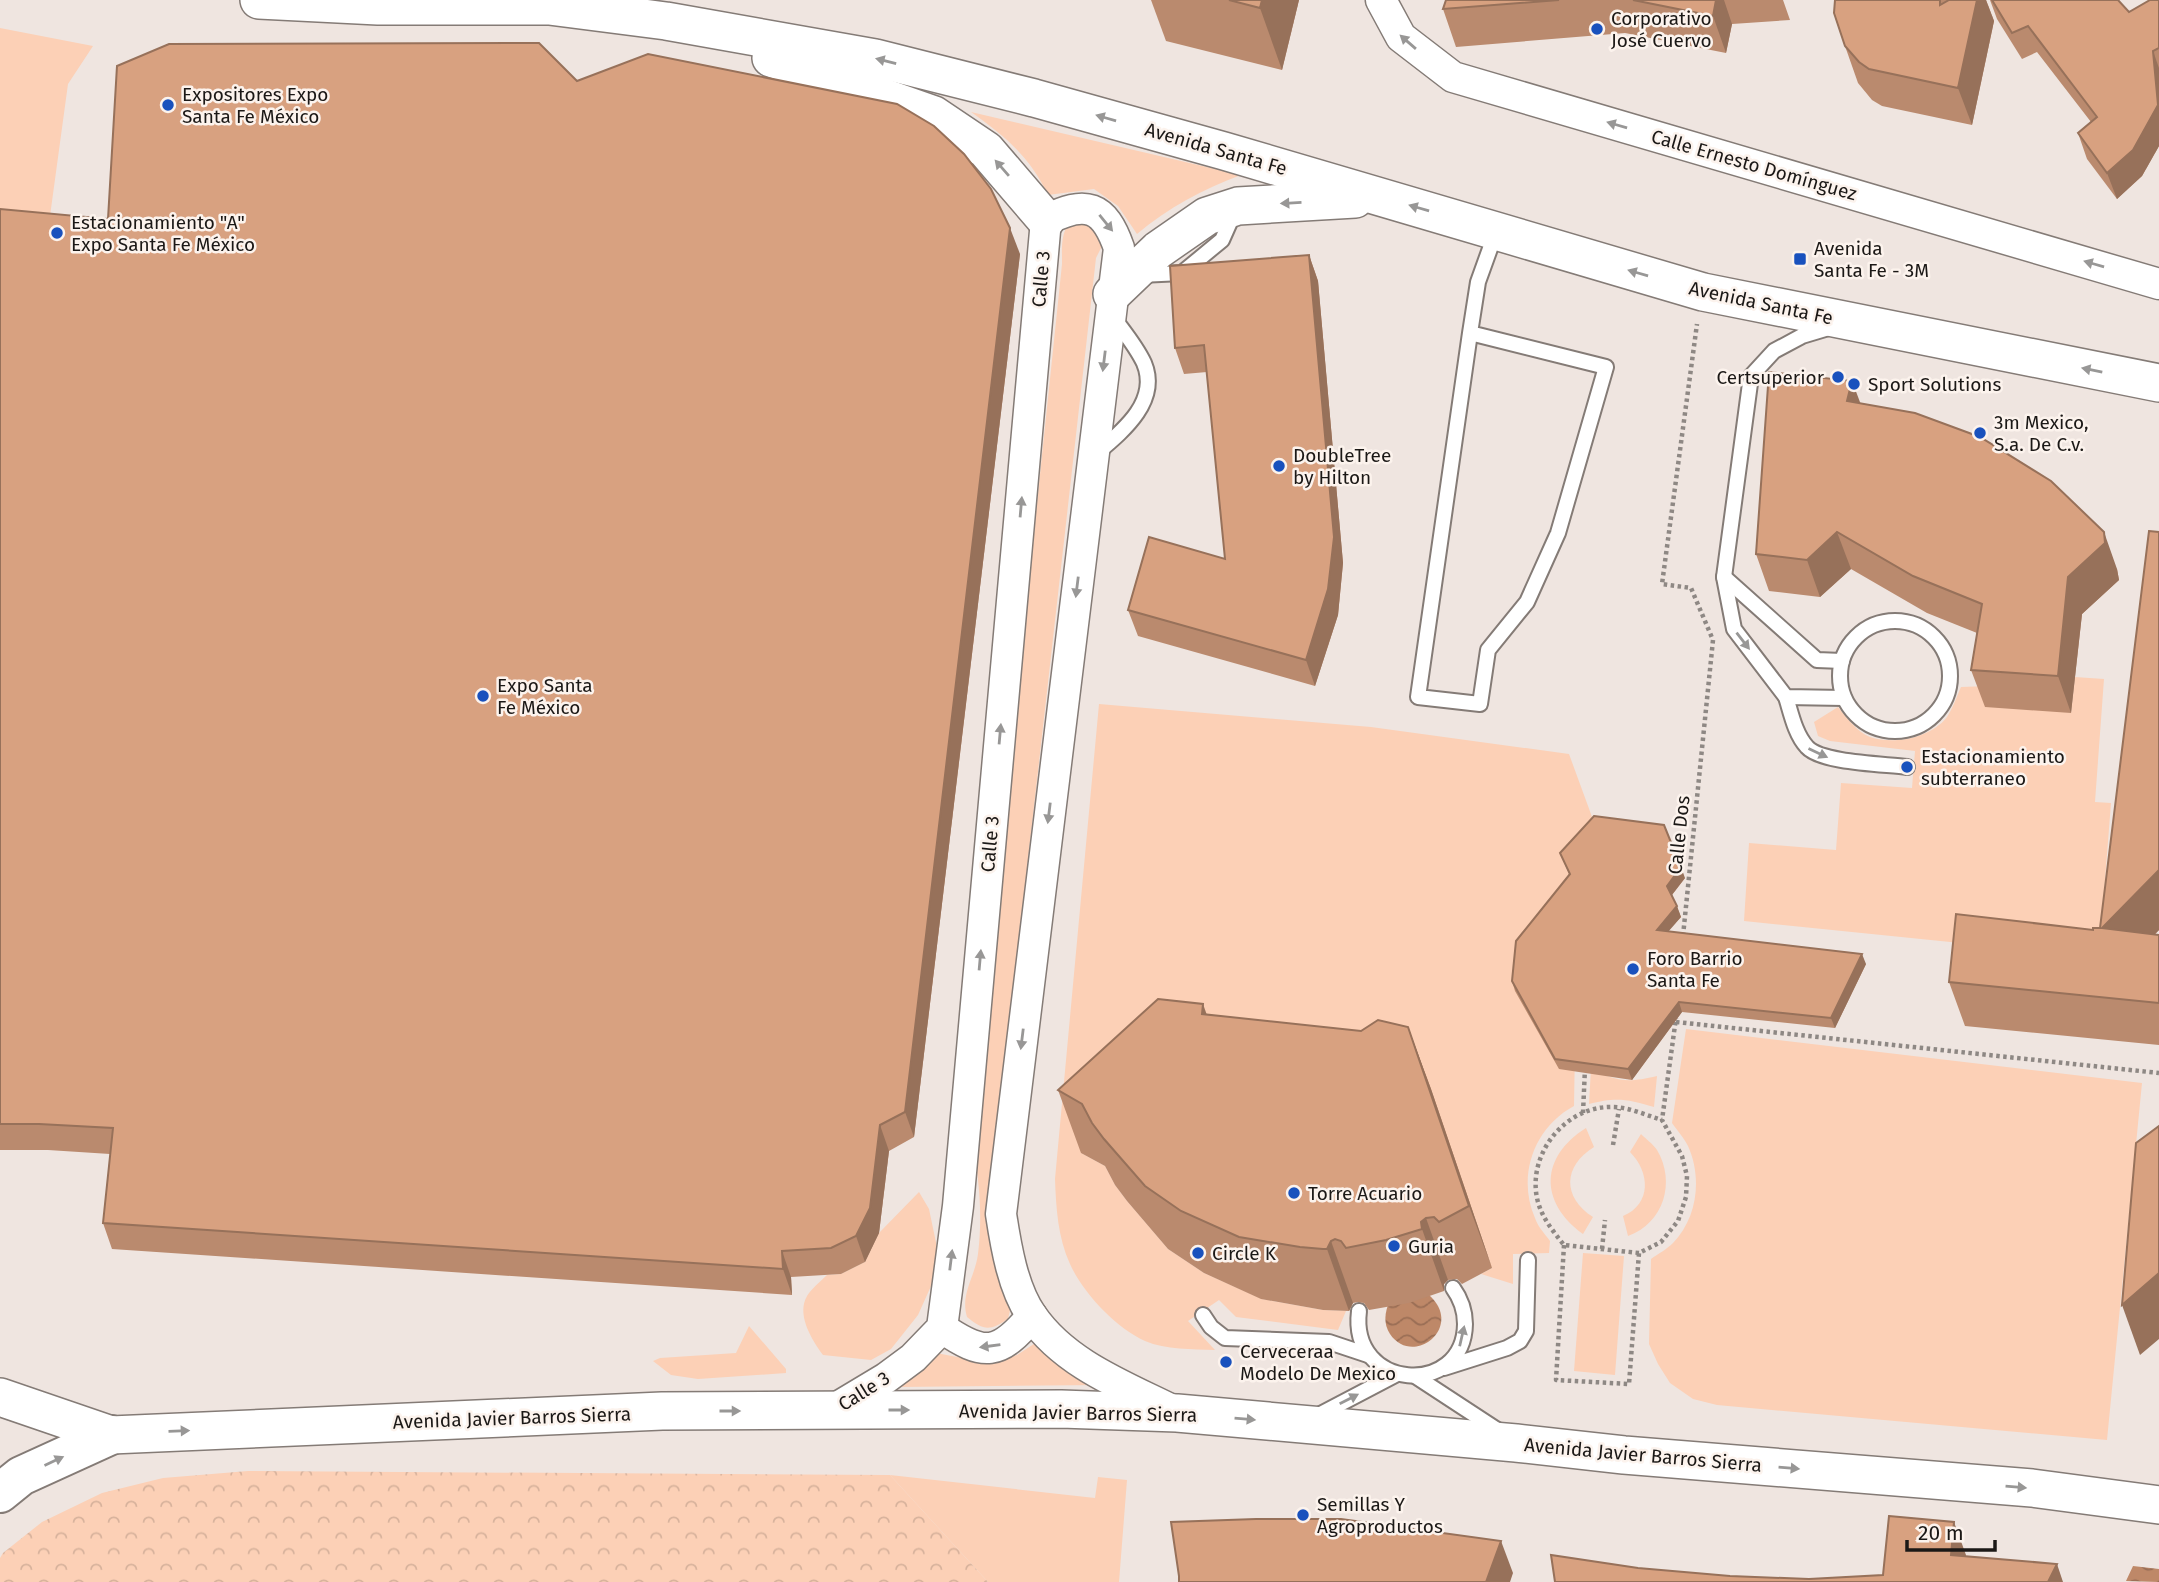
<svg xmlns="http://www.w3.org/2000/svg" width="2159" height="1582" font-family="'Fira Sans',sans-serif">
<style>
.grass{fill:#fcd0b6}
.forest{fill:url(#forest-crowns)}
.water{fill:url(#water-waves)}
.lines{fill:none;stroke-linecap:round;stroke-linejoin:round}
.service-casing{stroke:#847b76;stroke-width:18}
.minor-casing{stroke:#847b76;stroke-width:33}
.tertiary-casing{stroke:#847b76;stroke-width:40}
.secondary-casing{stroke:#847b76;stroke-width:42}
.path{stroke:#8e8884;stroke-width:4.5;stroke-dasharray:3.5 3.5;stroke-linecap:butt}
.service{stroke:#fff;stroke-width:14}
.minor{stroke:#fff;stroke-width:30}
.tertiary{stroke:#fff;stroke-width:37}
.secondary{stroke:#fff;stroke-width:38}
.wall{fill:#ba8a6e}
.shaded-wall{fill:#97715a}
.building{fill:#d8a180;stroke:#97715a;stroke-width:2}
.oneway{fill:#989796}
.poi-dot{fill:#1951bd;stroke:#fcf3ed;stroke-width:2.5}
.labels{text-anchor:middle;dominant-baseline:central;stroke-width:5;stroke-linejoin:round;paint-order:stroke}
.poi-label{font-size:19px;fill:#1b1816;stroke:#fcf3ed;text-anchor:start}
.street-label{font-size:19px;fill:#1b1816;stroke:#fcf3ed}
</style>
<defs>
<pattern id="forest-crowns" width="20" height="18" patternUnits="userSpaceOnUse" patternTransform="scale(1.75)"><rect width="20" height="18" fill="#fcd0b6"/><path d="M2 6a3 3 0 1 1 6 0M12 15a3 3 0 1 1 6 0" fill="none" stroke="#d7b29c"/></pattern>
<pattern id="water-waves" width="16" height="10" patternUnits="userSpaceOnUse" patternTransform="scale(1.75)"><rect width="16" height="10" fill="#be8868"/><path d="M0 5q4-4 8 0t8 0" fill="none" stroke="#9a6e55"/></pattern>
</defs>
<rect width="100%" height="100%" fill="#efe5e0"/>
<!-- grass -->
<g class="grass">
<polygon points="0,28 93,46 68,84 47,238 0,234"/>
<path d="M 971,112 L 1241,175 C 1203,189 1168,208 1137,234 L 1118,206 L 1094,189 L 1048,195 C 1030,157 1005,136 971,112 Z"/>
<path d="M 1079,215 L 1107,236 L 1096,258 L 992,1178 L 1012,1302 L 1008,1319 C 990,1331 984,1331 967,1317 C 960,1294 975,1277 978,1254 C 983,1213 979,1176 971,1135 L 1062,264 C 1062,244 1060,226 1079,215 Z"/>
<path d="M 2075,677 L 2104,679 L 2095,802 L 2111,803 L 2099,957 L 1744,921 L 1749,843 L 1836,850 L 1841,783 L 1912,788 L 1915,751 L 1830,741 L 1818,736 L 1814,722 L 1838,707 C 1847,718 1857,732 1870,737 C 1894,745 1931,738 1947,717 C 1953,708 1957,696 1961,687 L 1988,686 L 2071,713 Z"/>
<path d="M 1099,704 L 1371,727 L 1569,754 L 1595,825 L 1575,1047 L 1574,1106 C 1533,1128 1517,1177 1535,1218 C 1538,1227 1545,1234 1550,1241 L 1549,1253 L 1513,1254 L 1513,1284 L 1481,1274 L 1492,1268 L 1081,1153 L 1105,1166 L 1115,1185 L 1127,1201 L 1168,1249 L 1204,1273 L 1262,1299 L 1323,1310 L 1346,1311 L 1338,1330 L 1236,1317 L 1219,1300 L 1188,1321 L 1215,1350 C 1192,1349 1166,1350 1145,1341 C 1116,1328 1083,1293 1070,1264 C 1058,1238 1056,1208 1055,1179 Z"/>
<path d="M 1686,1029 L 2142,1083 L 2107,1440 L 1717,1405 L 1693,1399 L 1670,1383 L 1658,1364 L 1649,1344 L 1651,1259 C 1658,1254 1667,1249 1673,1243 C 1698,1217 1702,1177 1688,1146 C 1684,1138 1677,1130 1672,1123 Z"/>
<path d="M 1591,1068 C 1616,1082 1628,1083 1657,1076 L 1654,1107 C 1628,1099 1615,1097 1589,1104 Z"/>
<path d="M 1586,1128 L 1594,1147 C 1563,1166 1562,1197 1593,1217 L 1583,1234 C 1539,1202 1540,1157 1586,1128 Z"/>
<path d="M 1641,1134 C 1646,1139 1653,1144 1657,1150 C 1676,1182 1664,1223 1628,1236 L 1623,1216 C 1652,1204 1650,1172 1630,1152 Z"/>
<path d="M 919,1192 L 929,1209 L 938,1252 L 936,1275 L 918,1315 L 891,1349 L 871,1360 L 823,1355 C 812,1340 796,1315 807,1296 C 812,1288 821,1281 827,1275 L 841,1274 L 865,1262 L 879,1233 Z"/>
<polygon points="1583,1253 1624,1256 1615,1375 1574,1371"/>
<polygon points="749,1326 786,1369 786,1373 698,1379 671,1375 653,1361 660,1358 736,1353"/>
<polygon points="1040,1340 1102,1385 898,1387 928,1364 936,1353 989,1363 1017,1355"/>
<polygon points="890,1475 1095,1498 1098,1477 1127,1480 1119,1582 988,1582"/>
</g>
<!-- forest -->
<polygon class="forest" points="248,1471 890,1475 988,1582 0,1582 0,1558 3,1553 42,1522 102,1493 163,1478"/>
<!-- water -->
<g class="water">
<path d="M 1429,1295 C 1465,1327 1413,1368 1390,1334 C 1383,1323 1385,1313 1389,1302 Z"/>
<polygon points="2133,1566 2159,1569 2159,1582 2126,1581"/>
</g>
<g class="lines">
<!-- service casing -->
<g class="service-casing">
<g id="service">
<polyline points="1140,275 1182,273 1222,240 1234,213"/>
<polyline points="1832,327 1802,336 1774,351 1751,376 1724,577 1734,629 1786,697 1844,698"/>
<polyline points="1470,333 1606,367 1558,533 1527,602 1488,650 1480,704 1418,697 1470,333 1478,282 1496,232"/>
<path d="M 1097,453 C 1123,431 1160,401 1144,363 C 1136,346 1124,332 1113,317"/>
<polyline points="1724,577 1817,660 1842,661"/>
<circle cx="1895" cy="676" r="55"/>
<path d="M 1786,697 C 1791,713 1795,734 1807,747 C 1821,763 1885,764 1907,767"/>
<path d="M 1359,1311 C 1349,1391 1464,1398 1465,1324 C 1465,1310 1461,1299 1453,1288"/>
<polyline points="1203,1315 1211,1327 1225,1338 1329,1342 1368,1355"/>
<polyline points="1444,1368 1507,1348 1520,1341 1526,1331 1528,1260"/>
<polyline points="1415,1376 1499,1431"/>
<polyline points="1315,1417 1397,1374"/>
</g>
</g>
<!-- minor casing -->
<g class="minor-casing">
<g id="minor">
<polyline points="1381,0 1401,37 1453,77 2159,284"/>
<path d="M 942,1328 C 984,1357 999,1356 1032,1316"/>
<path d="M 831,1411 L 886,1378 L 913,1358 L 942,1328 L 958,1206 L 1046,220 C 1086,200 1104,205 1119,248 L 1001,1214 C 1006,1247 1013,1289 1032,1316 C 1065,1364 1124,1386 1174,1411"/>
</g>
</g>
<!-- tertiary casing -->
<g class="tertiary-casing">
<g id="tertiary">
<polyline points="259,0 378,6 549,6 666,21 875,58 1034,98 1224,151 1703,292 2159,383"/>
<polyline points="771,58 934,115 986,150 1046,220"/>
<polyline points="1112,294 1158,250 1207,216 1238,206 1355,199"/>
<polyline points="0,1397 111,1435 662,1411 1061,1409 1177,1413 1516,1443 1624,1455 2032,1488 2159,1505"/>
</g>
</g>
<!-- secondary casing -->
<g class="secondary-casing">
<polyline id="secondary" points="0,1493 21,1476 111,1435"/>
</g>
<!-- path -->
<g class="path">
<polyline points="1683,936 1713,640 1691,588 1662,584 1697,324"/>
<polyline points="1676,1022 2159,1073"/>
<polyline points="1583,1113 1585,1068"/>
<polyline points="1613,1145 1619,1109"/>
<polyline points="1564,1245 1556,1380 1629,1384 1639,1253 1661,1242 1678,1221 1686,1197 1687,1176 1682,1156 1662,1120 1676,1018"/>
<polyline points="1602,1249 1605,1220"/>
<path d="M 1639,1253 L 1564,1245 C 1553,1231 1541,1217 1537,1198 C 1528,1154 1564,1108 1609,1107 C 1627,1106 1645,1115 1662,1120"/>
</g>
<!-- service -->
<use href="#service" class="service"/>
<!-- minor -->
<use href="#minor" class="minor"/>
<!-- tertiary -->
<use href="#tertiary" class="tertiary"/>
<!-- secondary -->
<use href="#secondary" class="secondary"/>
</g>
<!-- wall -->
<g class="wall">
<polygon points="1151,0 1299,0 1282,70 1166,41"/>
<polygon points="1446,0 1783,0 1790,20 1732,24 1726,53 1625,33 1456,47 1443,9"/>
<polygon points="1835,0 1986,0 1994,21 1972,125 1882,106 1872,100 1858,83 1845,46"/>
<polygon points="1990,0 2118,0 2129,12 2159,0 2159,146 2142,176 2117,199 2087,159 2078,133 2091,122 2037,52 2022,59 1997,19"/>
<polygon points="577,81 1020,254 914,1137 889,1151 879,1233 865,1262 841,1274 791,1277 792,1295 112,1249 103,1223 110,1154 48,1150 0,1150 0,209 108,219"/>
<polygon points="1309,255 1318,281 1343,563 1338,615 1315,686 1138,636 1128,610 1225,559 1207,372 1184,374 1175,348"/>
<polygon points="1861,404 2117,569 2119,580 2082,614 2071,713 1985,707 1971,670 1977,633 1927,613 1851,569 1820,597 1769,591 1756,554"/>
<polygon points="1560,853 1685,878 1672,895 1681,917 1668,931 1866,964 1835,1028 1682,1012 1632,1080 1559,1069 1515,991 1512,981 1569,874"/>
<polygon points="2093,930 2159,930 2155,934 2159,935 2159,1045 1965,1026 1949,982"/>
<polygon points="1207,1015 1361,1031 1408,1027 1431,1089 1492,1268 1462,1284 1457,1279 1448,1280 1444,1284 1444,1291 1409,1303 1369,1310 1364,1303 1358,1302 1353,1303 1349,1311 1323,1310 1261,1299 1204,1273 1168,1249 1127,1201 1115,1185 1105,1166 1081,1153 1058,1090"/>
</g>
<!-- shaded-wall -->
<g class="shaded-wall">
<polygon points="1262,0 1299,0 1282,70 1260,8"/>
<polygon points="1716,0 1724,0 1732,24 1726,53 1713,16"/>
<polygon points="1977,0 1986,0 1994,21 1972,125 1958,88"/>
<polygon points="2153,51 2159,68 2159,146 2142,176 2117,199 2107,173"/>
<polygon points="1010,228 1020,254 914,1137 905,1112"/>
<polygon points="1309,255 1318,281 1343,563 1338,615 1315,686 1306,660"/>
<polygon points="1852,381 1866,418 1847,401"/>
<polygon points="1837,532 1851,569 1820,597 1807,560"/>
<polygon points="2104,532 2117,569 2119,580 2082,614 2071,713 2058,676 2068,577"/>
<polygon points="1681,867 1685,878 1671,896 1667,886"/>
<polygon points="2159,870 2159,930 2118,972 2102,928"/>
<polygon points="1677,906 1681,917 1661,940 1657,930"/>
<polygon points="1862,954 1866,964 1835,1028 1831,1018"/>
<polygon points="1679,1002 1682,1012 1632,1080 1628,1069"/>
<polygon points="1203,1004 1225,1066 1202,1014"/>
<polygon points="1408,1027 1431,1089 1492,1268 1469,1206"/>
<polygon points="880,1125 889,1151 879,1233 865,1262 856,1236"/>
<polygon points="1426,1218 1448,1280 1444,1284 1444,1291 1422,1229 1421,1222"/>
<polygon points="1331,1241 1353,1303 1349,1311 1327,1249"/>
<polygon points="782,1251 791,1277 792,1295 783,1269"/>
<polygon points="2159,1273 2159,1339 2140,1355 2122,1305"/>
<polygon points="1954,1522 1966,1555 1963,1582 1951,1555"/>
<polygon points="1501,1541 1513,1573 1510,1582 1486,1582"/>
<polygon points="2057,1564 2063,1582 2048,1582"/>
</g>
<!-- building -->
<g class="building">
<polygon points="1229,0 1262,0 1260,8"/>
<polygon points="1446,0 1559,0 1443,9"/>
<polygon points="1633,0 1716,0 1713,16"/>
<polygon points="1835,0 1940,0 1940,5 1949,0 1977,0 1958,88 1869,69 1859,62 1845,46 1834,13"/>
<polygon points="1992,0 2118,0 2129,12 2150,0 2159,0 2159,48 2153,51 2158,105 2133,150 2107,173 2078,133 2097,117 2028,26 2012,33"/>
<polygon points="539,43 577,81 648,54 897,104 934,126 964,154 991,189 1010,228 905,1112 880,1125 870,1208 856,1236 831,1248 782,1251 783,1269 103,1223 113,1128 39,1124 0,1124 0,209 108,219 117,66 169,44"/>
<polygon points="1309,255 1334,537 1328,589 1306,660 1128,610 1149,537 1225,559 1204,345 1175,348 1170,266"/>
<polygon points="1769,372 1852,381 1847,401 1915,413 1980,437 2051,481 2104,532 2105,543 2068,577 2058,676 1971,670 1982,604 1913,576 1837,532 1807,560 1756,554"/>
<polygon points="2149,531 2159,532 2159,870 2102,928 2159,935 2159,1003 1949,982 1956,914 2093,930 2093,928 2100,928"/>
<polygon points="1594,816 1664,825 1681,867 1667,886 1677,906 1657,930 1862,954 1831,1018 1679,1002 1628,1069 1555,1059 1512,981 1516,941 1570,874 1560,853"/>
<polygon points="1158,999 1203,1004 1202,1014 1361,1031 1378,1020 1408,1027 1469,1206 1439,1222 1434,1217 1426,1218 1421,1222 1422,1229 1386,1240 1346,1248 1341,1241 1335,1239 1331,1241 1327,1249 1323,1249 1300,1247 1239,1237 1181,1211 1145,1186 1104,1139 1092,1123 1082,1104 1058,1090"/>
<polygon points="2159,1126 2159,1273 2122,1305 2136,1143"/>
<polygon points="1889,1516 1954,1522 1951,1555 2057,1564 2048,1582 1555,1582 1551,1555 1638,1568 1730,1576 1809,1579 1883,1575"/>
<polygon points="1256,1519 1341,1519 1501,1541 1486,1582 1179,1582 1179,1576 1171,1522"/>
</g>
<!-- one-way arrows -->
<defs><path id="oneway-solid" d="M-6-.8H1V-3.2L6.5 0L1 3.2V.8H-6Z" transform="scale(1.75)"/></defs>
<g class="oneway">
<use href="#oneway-solid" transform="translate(1408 42) rotate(-139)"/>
<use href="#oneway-solid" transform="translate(886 61) rotate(-166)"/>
<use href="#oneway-solid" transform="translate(1106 118) rotate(-164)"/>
<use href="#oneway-solid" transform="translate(1617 125) rotate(-164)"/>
<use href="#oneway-solid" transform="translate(1002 168) rotate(-131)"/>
<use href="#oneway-solid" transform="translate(1291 203) rotate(177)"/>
<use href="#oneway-solid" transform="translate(1419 208) rotate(-164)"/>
<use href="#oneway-solid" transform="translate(1106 223) rotate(51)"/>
<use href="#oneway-solid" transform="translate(2094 264) rotate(-164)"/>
<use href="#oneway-solid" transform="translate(1638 273) rotate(-164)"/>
<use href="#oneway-solid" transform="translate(1104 361) rotate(97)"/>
<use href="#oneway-solid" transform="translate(2092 370) rotate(-169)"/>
<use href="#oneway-solid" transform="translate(1021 507) rotate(-85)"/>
<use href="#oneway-solid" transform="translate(1077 587) rotate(97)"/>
<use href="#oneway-solid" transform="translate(1743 641) rotate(52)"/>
<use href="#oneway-solid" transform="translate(1000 734) rotate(-85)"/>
<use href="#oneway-solid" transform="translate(1818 753) rotate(25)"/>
<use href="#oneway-solid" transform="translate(1049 813) rotate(97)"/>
<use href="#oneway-solid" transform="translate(980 960) rotate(-85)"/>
<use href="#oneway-solid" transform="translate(1022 1039) rotate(97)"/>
<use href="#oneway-solid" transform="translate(951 1260) rotate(-83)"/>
<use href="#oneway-solid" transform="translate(1462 1336) rotate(-77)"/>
<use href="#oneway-solid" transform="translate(990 1346) rotate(172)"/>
<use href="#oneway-solid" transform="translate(1349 1399) rotate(-27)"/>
<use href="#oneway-solid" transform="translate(899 1410)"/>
<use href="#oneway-solid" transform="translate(730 1411)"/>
<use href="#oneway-solid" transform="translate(1245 1419) rotate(5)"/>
<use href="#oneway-solid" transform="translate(179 1431) rotate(-2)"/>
<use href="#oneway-solid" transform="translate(54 1461) rotate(-25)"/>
<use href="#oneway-solid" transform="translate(1789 1468) rotate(5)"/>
<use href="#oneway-solid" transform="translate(2016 1487) rotate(5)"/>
</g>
<!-- markers -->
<g class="poi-dot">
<circle cx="1597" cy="29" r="7"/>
<circle cx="168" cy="105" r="7"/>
<circle cx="57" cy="233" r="7"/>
<rect x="1793" y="252" width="14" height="14" rx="3.5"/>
<circle cx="1838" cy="377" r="7"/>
<circle cx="1854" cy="384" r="7"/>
<circle cx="1980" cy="433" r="7"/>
<circle cx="1279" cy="466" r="7"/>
<circle cx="483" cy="696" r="7"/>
<circle cx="1907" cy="767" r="7"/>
<circle cx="1633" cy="969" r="7"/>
<circle cx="1294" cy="1193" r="7"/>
<circle cx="1394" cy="1246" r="7"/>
<circle cx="1198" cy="1253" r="7"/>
<circle cx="1226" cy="1362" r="7"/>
<circle cx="1303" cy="1515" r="7"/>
</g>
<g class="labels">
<!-- poi labels -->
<g class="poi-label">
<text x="1611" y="18">Corporativo<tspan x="1611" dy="22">José Cuervo</tspan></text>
<text x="182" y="94">Expositores Expo<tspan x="182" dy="22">Santa Fe México</tspan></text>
<text x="71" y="222">Estacionamiento "A"<tspan x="71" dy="22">Expo Santa Fe México</tspan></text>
<text x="1814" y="248">Avenida<tspan x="1814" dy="22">Santa Fe - 3M</tspan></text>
<text x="1824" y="377" text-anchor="end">Certsuperior</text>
<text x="1868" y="384">Sport Solutions</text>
<text x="1994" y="422">3m Mexico,<tspan x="1994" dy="22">S.a. De C.v.</tspan></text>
<text x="1293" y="455">DoubleTree<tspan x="1293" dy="22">by Hilton</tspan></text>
<text x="497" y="685">Expo Santa<tspan x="497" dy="22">Fe México</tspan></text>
<text x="1921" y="756">Estacionamiento<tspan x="1921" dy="22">subterraneo</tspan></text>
<text x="1647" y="958">Foro Barrio<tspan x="1647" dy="22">Santa Fe</tspan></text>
<text x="1308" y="1193">Torre Acuario</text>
<text x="1408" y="1246">Guria</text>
<text x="1212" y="1253">Circle K</text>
<text x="1240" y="1351">Cerveceraa<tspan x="1240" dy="22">Modelo De Mexico</tspan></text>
<text x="1317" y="1504">Semillas Y<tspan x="1317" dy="22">Agroproductos</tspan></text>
</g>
<!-- street labels -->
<g class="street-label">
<text transform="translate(1216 149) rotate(16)">Avenida Santa Fe</text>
<text transform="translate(1754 165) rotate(16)">Calle Ernesto Domínguez</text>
<text transform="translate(1041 279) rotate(-85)">Calle 3</text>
<text transform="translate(1761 303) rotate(12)">Avenida Santa Fe</text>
<text transform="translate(1679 835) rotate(-84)">Calle Dos</text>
<text transform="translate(990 844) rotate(-85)">Calle 3</text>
<text transform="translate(864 1391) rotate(-32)">Calle 3</text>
<text transform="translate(1078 1413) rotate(1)">Avenida Javier Barros Sierra</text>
<text transform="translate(512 1418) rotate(-2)">Avenida Javier Barros Sierra</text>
<text transform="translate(1643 1455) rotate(5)">Avenida Javier Barros Sierra</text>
</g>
</g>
<!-- scale -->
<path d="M1907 1540v10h88v-10" fill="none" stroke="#1b1816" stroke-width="3.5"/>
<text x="1918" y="1540" font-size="21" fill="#1b1816" stroke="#fcf3ed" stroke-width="5" paint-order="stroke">20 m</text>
</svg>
